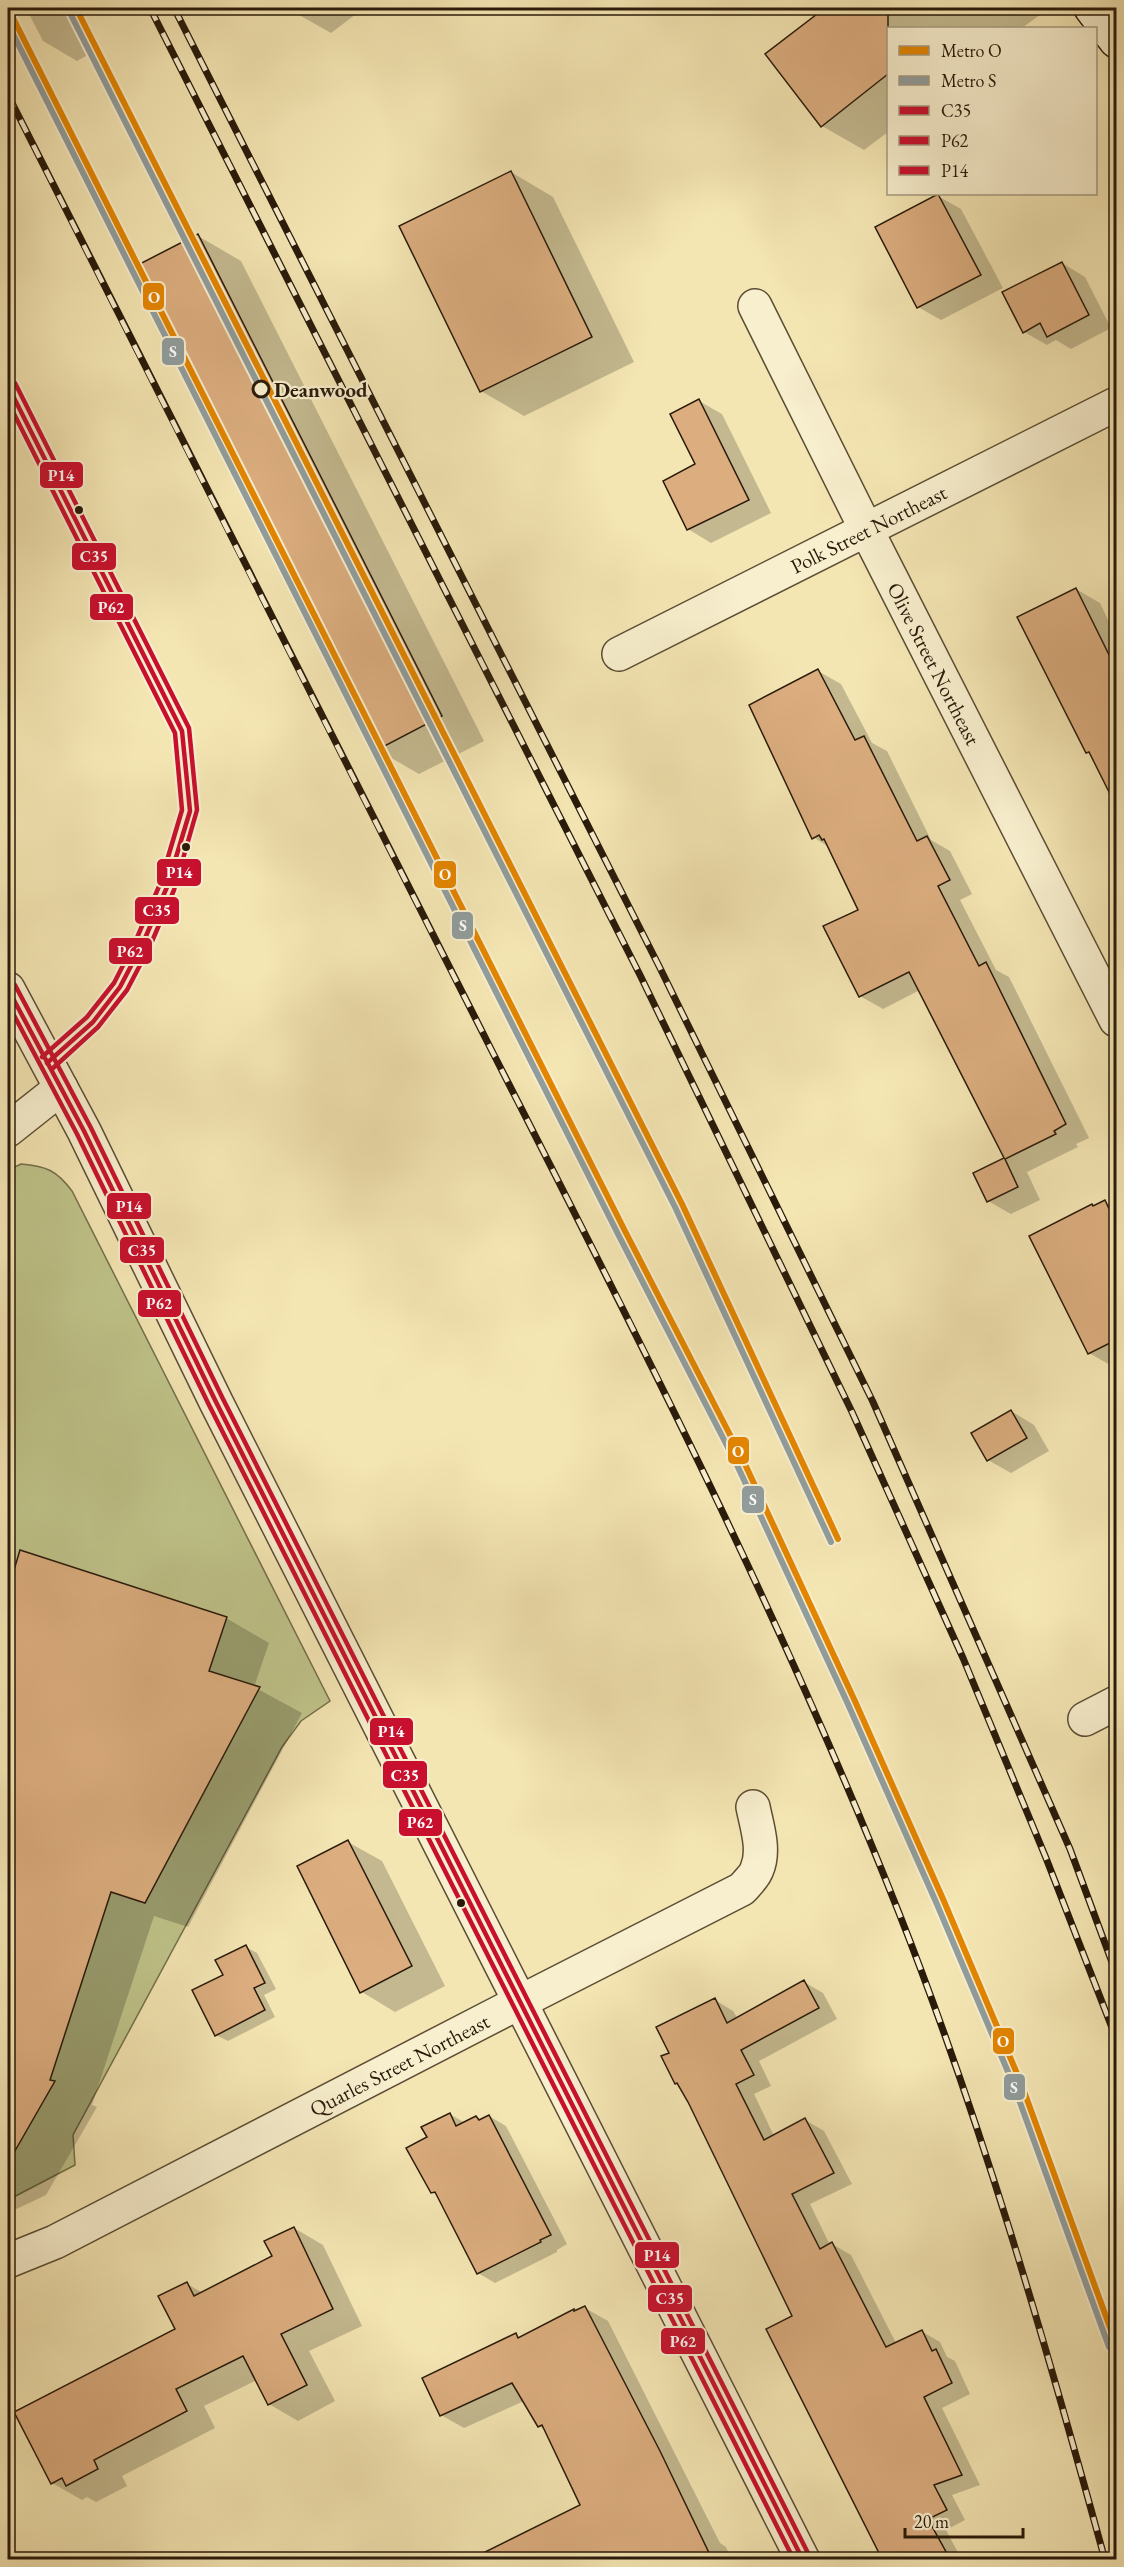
<svg xmlns="http://www.w3.org/2000/svg" width="1124" height="2567" font-family="'EB Garamond',serif">
<style>
.green{fill:#bfc48a;stroke:#746f4a;stroke-width:1.5}
.shadow{fill:#0003}
.building{fill:#dbad7f;stroke:#291a0a;stroke-width:1.5}
.lines{fill:none;stroke-linecap:round;stroke-linejoin:round}
.minor-casing{stroke:#5c4d34;stroke-width:36}
.tertiary-casing{stroke:#5c4d34;stroke-width:36}
.secondary-casing{stroke:#291a0a;stroke-width:36}
.minor{stroke:#f8efce;stroke-width:33}
.tertiary{stroke:#f8efce;stroke-width:33}
.secondary{stroke:#f8efce;stroke-width:33}
.rail-casing{stroke:#291a0a;stroke-width:7}
.rail{stroke:#f8efce;stroke-width:4.5;stroke-dasharray:14;stroke-linecap:butt}
.bus-1-casing{stroke:#f8efce;stroke-width:9}
.bus-2-casing{stroke:#f8efce;stroke-width:9}
.bus-3-casing{stroke:#f8efce;stroke-width:9}
.bus-1{stroke:#c8102e;stroke-width:4.5}
.bus-2{stroke:#c8102e;stroke-width:4.5}
.bus-3{stroke:#c8102e;stroke-width:4.5}
.metro-1-casing{stroke:#f8efce;stroke-width:10}
.metro-2-casing{stroke:#f8efce;stroke-width:10}
.metro-1{stroke:#e38500;stroke-width:6}
.metro-2{stroke:#919d9d;stroke-width:6}
.stop-dot{fill:#f8efce;stroke:#291a0a;stroke-width:3}
.bus-dot{fill:#291a0a;stroke:#f8efce;stroke-width:2}
.labels{text-anchor:middle;dominant-baseline:central;stroke-width:4.5;stroke-linejoin:round;paint-order:stroke}
.stop-label{font-size:21px;font-weight:bold;fill:#291a0a;stroke:#f8efce;text-anchor:start}
.street-label{font-size:21px;fill:#291a0a;stroke:#f8efce}
.line-badge{stroke:#f8efce;stroke-width:2}
.badge-label{font-size:16px;text-anchor:middle;font-weight:bold;fill:#fff}
</style>
<rect width="100%" height="100%" fill="#f4e6b3"/>
<filter id="stains"><feTurbulence type="fractalNoise" baseFrequency=".00333" numOctaves="4"/><feColorMatrix values="0 0 0 0 .2 0 0 0 0 .09 0 0 0 0 .02 0 0 0 .5 -.17"/></filter>
<radialGradient id="worn" r=".72"><stop offset=".6" stop-color="#630" stop-opacity="0"/><stop offset="1" stop-color="#630" stop-opacity=".3"/></radialGradient>
<!-- green -->
<path class="green" d="M 21,1164 C 47,1166 57,1171 72,1191 L 330,1701 L 301,1721 L 282,1747 L 73,2135 L 75,2165 L 8,2200 L 8,1170 Z"/>
<!-- shadow -->
<g class="shadow">
<polygon points="26,8 81,8 97,39 97,50 77,61 43,41"/>
<polygon points="287,8 364,8 331,33"/>
<polygon points="828,8 1047,8 1048,9 1022,28 888,28 888,132 864,150 822,126 767,54"/>
<polygon points="511,172 553,197 634,362 524,416 481,391"/>
<polygon points="938,196 961,209 1003,288 941,320 918,307"/>
<polygon points="198,236 241,261 484,741 419,774 376,749"/>
<polygon points="1062,263 1085,277 1111,328 1071,349 1056,340 1047,345 1024,332"/>
<polygon points="699,401 722,414 771,513 711,543 688,529 697,465"/>
<polygon points="1076,589 1100,603 1116,637 1116,803 1092,755 1087,752"/>
<polygon points="818,671 841,684 872,743 887,751 931,840 950,851 972,894 960,900 996,970 1009,977 1089,1138 1076,1144 1078,1147 1027,1172 1040,1200 1011,1214 988,1201 975,1174 1006,1159 920,990 883,1009 860,996 860,911 829,847 813,837"/>
<polygon points="1105,1202 1116,1209 1116,1364 1112,1366 1089,1353 1095,1207"/>
<polygon points="1011,1411 1034,1425 1049,1451 1011,1473 988,1460"/>
<polygon points="21,1552 226,1618 269,1643 254,1687 302,1713 188,1927 154,1916 92,2105 97,2107 46,2195 8,2213 8,1594"/>
<polygon points="348,1842 382,1861 445,1986 395,2012 362,1992"/>
<polygon points="246,1947 257,1953 276,1989 264,1995 275,2017 228,2041 216,2035 225,1976"/>
<polygon points="804,1982 823,1993 837,2019 759,2061 771,2086 754,2094 774,2136 805,2120 824,2131 852,2184 810,2204 830,2245 832,2244 851,2255 896,2343 921,2331 940,2342 947,2357 955,2361 970,2394 942,2408 980,2485 952,2495 965,2520 946,2530 962,2560 884,2560 848,2491 794,2316 680,2085 676,2083 671,2053 715,2000 733,2011 738,2019"/>
<polygon points="450,2114 465,2123 476,2117 482,2121 489,2116 506,2126 567,2244 557,2250 557,2252 495,2283 478,2273 438,2196 432,2192 429,2138"/>
<polygon points="294,2228 323,2245 362,2326 309,2351 335,2401 298,2421 269,2404 257,2380 204,2406 215,2428 122,2476 127,2486 96,2502 87,2497 82,2500 52,2483 177,2330 187,2284 203,2293 274,2257"/>
<polygon points="585,2308 608,2321 720,2543 726,2547 732,2560 523,2560 514,2540 582,2506 545,2430 539,2426 524,2401 464,2428 441,2415 516,2335 521,2338"/>
</g>
<!-- building -->
<g class="building">
<polygon points="825,8 888,8 888,74 821,127 765,54"/>
<polygon points="511,171 592,337 480,392 399,226"/>
<polygon points="938,194 981,275 917,308 875,227"/>
<polygon points="198,234 442,716 375,751 130,269"/>
<polygon points="1062,262 1089,315 1047,337 1040,323 1023,333 1002,292"/>
<polygon points="699,399 749,500 687,530 663,481 695,464 670,414"/>
<polygon points="1076,588 1116,669 1116,806 1089,752 1086,753 1017,617"/>
<polygon points="818,669 855,740 864,736 917,841 927,836 950,880 938,886 979,966 986,962 1066,1124 1054,1131 1056,1134 1005,1159 1018,1187 987,1202 973,1173 1004,1158 909,972 859,997 823,926 858,910 824,839 822,840 819,835 812,839 749,705"/>
<polygon points="1105,1200 1116,1224 1116,1340 1088,1354 1029,1236 1092,1204 1093,1206"/>
<polygon points="1011,1410 1027,1438 987,1461 971,1433"/>
<polygon points="20,1550 227,1617 209,1671 260,1687 145,1903 111,1892 50,2080 55,2081 8,2163 8,1590"/>
<polygon points="348,1840 412,1966 360,1993 297,1866"/>
<polygon points="246,1945 265,1983 254,1988 265,2010 215,2036 192,1990 223,1975 215,1960"/>
<polygon points="804,1980 819,2008 741,2050 754,2075 736,2084 764,2140 805,2118 834,2173 792,2194 820,2249 832,2242 886,2347 922,2330 932,2351 936,2349 952,2383 924,2397 962,2475 934,2485 947,2510 928,2519 950,2559 882,2559 766,2329 792,2316 688,2102 677,2083 675,2084 661,2056 669,2053 656,2027 715,1998 727,2023"/>
<polygon points="450,2113 456,2126 476,2116 479,2120 489,2115 551,2235 540,2240 541,2242 477,2274 435,2192 431,2193 406,2148 427,2137 421,2127"/>
<polygon points="294,2227 333,2309 281,2334 307,2385 268,2405 243,2356 176,2389 187,2411 94,2460 98,2469 66,2486 62,2478 51,2484 14,2412 175,2329 158,2296 187,2282 194,2296 272,2256 264,2241"/>
<polygon points="585,2306 660,2451 712,2559 471,2559 580,2505 542,2425 538,2427 512,2383 440,2416 422,2378 516,2333 518,2338 574,2309 574,2311"/>
</g>
<g class="lines">
<!-- minor casing -->
<g class="minor-casing">
<g id="minor">
<path id="s1" d="M 755,306 L 867,531 L 1116,1020"/>
<path id="s2" d="M 619,654 L 1116,404"/>
<path d="M 8,989 L 84,1131 L 216,1402 L 520,2002 L 742,1889 C 747,1883 755,1876 757,1869 C 765,1850 757,1827 753,1807"/>
<polyline points="8,1130 61,1088"/>
<polyline points="1085,1719 1116,1703"/>
</g>
</g>
<!-- tertiary casing -->
<g class="tertiary-casing">
<g id="tertiary">
<path id="s3" d="M 8,2261 L 55,2242 L 520,2002 L 803,2560"/>
</g>
</g>
<!-- secondary casing -->
<g class="secondary-casing">
<polyline id="secondary" points="1091,8 1116,41"/>
</g>
<!-- minor -->
<use href="#minor" class="minor"/>
<!-- tertiary -->
<use href="#tertiary" class="tertiary"/>
<!-- secondary -->
<use href="#secondary" class="secondary"/>
<!-- rail casing -->
<g class="rail-casing">
<g id="rail">
<polyline points="150,8 640,975 852,1412 963,1658 1046,1858 1116,2038"/>
<polyline points="174,8 659,966 873,1402 1070,1849 1116,1973"/>
<path d="M 8,95 C 169,415 331,734 493,1053 C 637,1335 782,1617 899,1913 C 982,2123 1045,2341 1105,2560"/>
</g>
</g>
<!-- rail -->
<use href="#rail" class="rail"/>
<!-- bus-1 casing -->
<g class="bus-1-casing">
<g id="bus-1">
<polyline points="8,386 182,731 190,811 167,887 143,943 120,987 93,1022 47,1063"/>
<polyline points="8,989 84,1131 216,1402 803,2560"/>
</g>
</g>
<!-- bus-2 casing -->
<g class="bus-2-casing">
<g id="bus-2">
<polyline points="8,402 175,733 182,810 160,884 136,940 114,983 87,1017 42,1057"/>
<polyline points="8,1004 77,1134 209,1405 794,2560"/>
</g>
</g>
<!-- bus-3 casing -->
<g class="bus-3-casing">
<g id="bus-3">
<polyline points="15,383 189,728 197,810 174,890 150,946 127,990 98,1027 52,1069"/>
<polyline points="15,985 91,1128 223,1399 810,2557"/>
</g>
</g>
<!-- bus-1 -->
<use href="#bus-1" class="bus-1"/>
<!-- bus-2 -->
<use href="#bus-2" class="bus-2"/>
<!-- bus-3 -->
<use href="#bus-3" class="bus-3"/>
<!-- metro-1 casing -->
<g class="metro-1-casing">
<g id="metro-1">
<polyline points="8,8 626,1233 744,1462 854,1699 943,1899 1021,2083 1116,2344"/>
<polyline points="76,8 682,1204 838,1539"/>
</g>
</g>
<!-- metro-2 casing -->
<g class="metro-2-casing">
<g id="metro-2">
<polyline points="69,11 675,1207 831,1542"/>
<polyline points="8,24 619,1236 737,1465 847,1702 936,1902 1014,2086 1109,2347"/>
</g>
</g>
<!-- metro-1 -->
<use href="#metro-1" class="metro-1"/>
<!-- metro-2 -->
<use href="#metro-2" class="metro-2"/>
</g>
<!-- markers -->
<circle class="stop-dot" cx="261" cy="389" r="8"/>
<g class="bus-dot">
<circle cx="79" cy="510" r="5"/>
<circle cx="186" cy="847" r="5"/>
<circle cx="461" cy="1903" r="5"/>
</g>
<g class="labels">
<!-- stop labels -->
<g class="stop-label">
<text x="274" y="389">Deanwood</text>
</g>
<!-- street labels -->
<g class="street-label">
<text stroke="none"><textPath href="#s2" startOffset="279">Polk Street Northeast</textPath></text>
<text stroke="none"><textPath href="#s1" startOffset="400">Olive Street Northeast</textPath></text>
<text stroke="none"><textPath href="#s3" startOffset="438">Quarles Street Northeast</textPath></text>
</g>
</g>
<g class="line-badge">
<rect x="142" y="282" width="23" height="29" rx="6" fill="#e38500"/>
<rect x="161" y="337" width="24" height="29" rx="6" fill="#919d9d"/>
<rect x="39" y="461" width="45" height="28" rx="6" fill="#c8102e"/>
<rect x="71" y="542" width="46" height="29" rx="6" fill="#c8102e"/>
<rect x="89" y="593" width="45" height="28" rx="6" fill="#c8102e"/>
<rect x="156" y="858" width="46" height="29" rx="6" fill="#c8102e"/>
<rect x="433" y="860" width="24" height="29" rx="6" fill="#e38500"/>
<rect x="134" y="896" width="46" height="29" rx="6" fill="#c8102e"/>
<rect x="451" y="911" width="23" height="29" rx="6" fill="#919d9d"/>
<rect x="108" y="937" width="45" height="28" rx="6" fill="#c8102e"/>
<rect x="106" y="1192" width="46" height="28" rx="6" fill="#c8102e"/>
<rect x="119" y="1236" width="46" height="28" rx="6" fill="#c8102e"/>
<rect x="137" y="1289" width="45" height="29" rx="6" fill="#c8102e"/>
<rect x="727" y="1436" width="23" height="29" rx="6" fill="#e38500"/>
<rect x="741" y="1485" width="24" height="29" rx="6" fill="#919d9d"/>
<rect x="369" y="1717" width="45" height="29" rx="6" fill="#c8102e"/>
<rect x="382" y="1760" width="46" height="29" rx="6" fill="#c8102e"/>
<rect x="398" y="1808" width="45" height="29" rx="6" fill="#c8102e"/>
<rect x="992" y="2027" width="23" height="28" rx="6" fill="#e38500"/>
<rect x="1003" y="2073" width="23" height="28" rx="6" fill="#919d9d"/>
<rect x="634" y="2241" width="46" height="28" rx="6" fill="#c8102e"/>
<rect x="647" y="2284" width="46" height="29" rx="6" fill="#c8102e"/>
<rect x="660" y="2327" width="46" height="28" rx="6" fill="#c8102e"/>
</g>
<g class="badge-label">
<text x="154" y="303">O</text>
<text x="173" y="357">S</text>
<text x="61" y="481">P14</text>
<text x="94" y="562">C35</text>
<text x="111" y="613">P62</text>
<text x="179" y="878">P14</text>
<text x="445" y="880">O</text>
<text x="157" y="916">C35</text>
<text x="463" y="931">S</text>
<text x="130" y="957">P62</text>
<text x="129" y="1212">P14</text>
<text x="142" y="1256">C35</text>
<text x="159" y="1309">P62</text>
<text x="738" y="1457">O</text>
<text x="753" y="1505">S</text>
<text x="391" y="1737">P14</text>
<text x="405" y="1781">C35</text>
<text x="420" y="1828">P62</text>
<text x="1003" y="2047">O</text>
<text x="1014" y="2093">S</text>
<text x="657" y="2261">P14</text>
<text x="670" y="2304">C35</text>
<text x="683" y="2347">P62</text>
</g>
<!-- margin -->
<rect width="1124" height="2567" fill="none" stroke="#f4e6b3" stroke-width="30"/>
<rect x="9" y="9" width="1106" height="2549" fill="none" stroke="#291a0a" stroke-width="3"/>
<rect x="15" y="15" width="1094" height="2537" fill="none" stroke="#291a0a" stroke-width="1.5"/>
<!-- legend -->
<rect x="887" y="27" width="210" height="168" fill="#f8efce" stroke="#a59a80" stroke-width="1.5"/>
<rect x="899" y="46" width="30" height="9" fill="#e38500" stroke="#a59a80" stroke-width="1.5"/>
<text x="941" y="57" font-size="18" fill="#291a0a">Metro O</text>
<rect x="899" y="76" width="30" height="9" fill="#919d9d" stroke="#a59a80" stroke-width="1.5"/>
<text x="941" y="87" font-size="18" fill="#291a0a">Metro S</text>
<rect x="899" y="106" width="30" height="9" fill="#c8102e" stroke="#a59a80" stroke-width="1.5"/>
<text x="941" y="117" font-size="18" fill="#291a0a">C35</text>
<rect x="899" y="136" width="30" height="9" fill="#c8102e" stroke="#a59a80" stroke-width="1.5"/>
<text x="941" y="147" font-size="18" fill="#291a0a">P62</text>
<rect x="899" y="166" width="30" height="9" fill="#c8102e" stroke="#a59a80" stroke-width="1.5"/>
<text x="941" y="177" font-size="18" fill="#291a0a">P14</text>
<!-- scale -->
<path d="M905 2528v9h118v-9" fill="none" stroke="#291a0a" stroke-width="3"/>
<text x="914" y="2528" font-size="18" fill="#291a0a" stroke="#f8efce" stroke-width="4.5" paint-order="stroke">20 m</text>
<rect width="100%" height="100%" filter="url(#stains)"/>
<rect width="100%" height="100%" fill="url(#worn)"/>
</svg>
